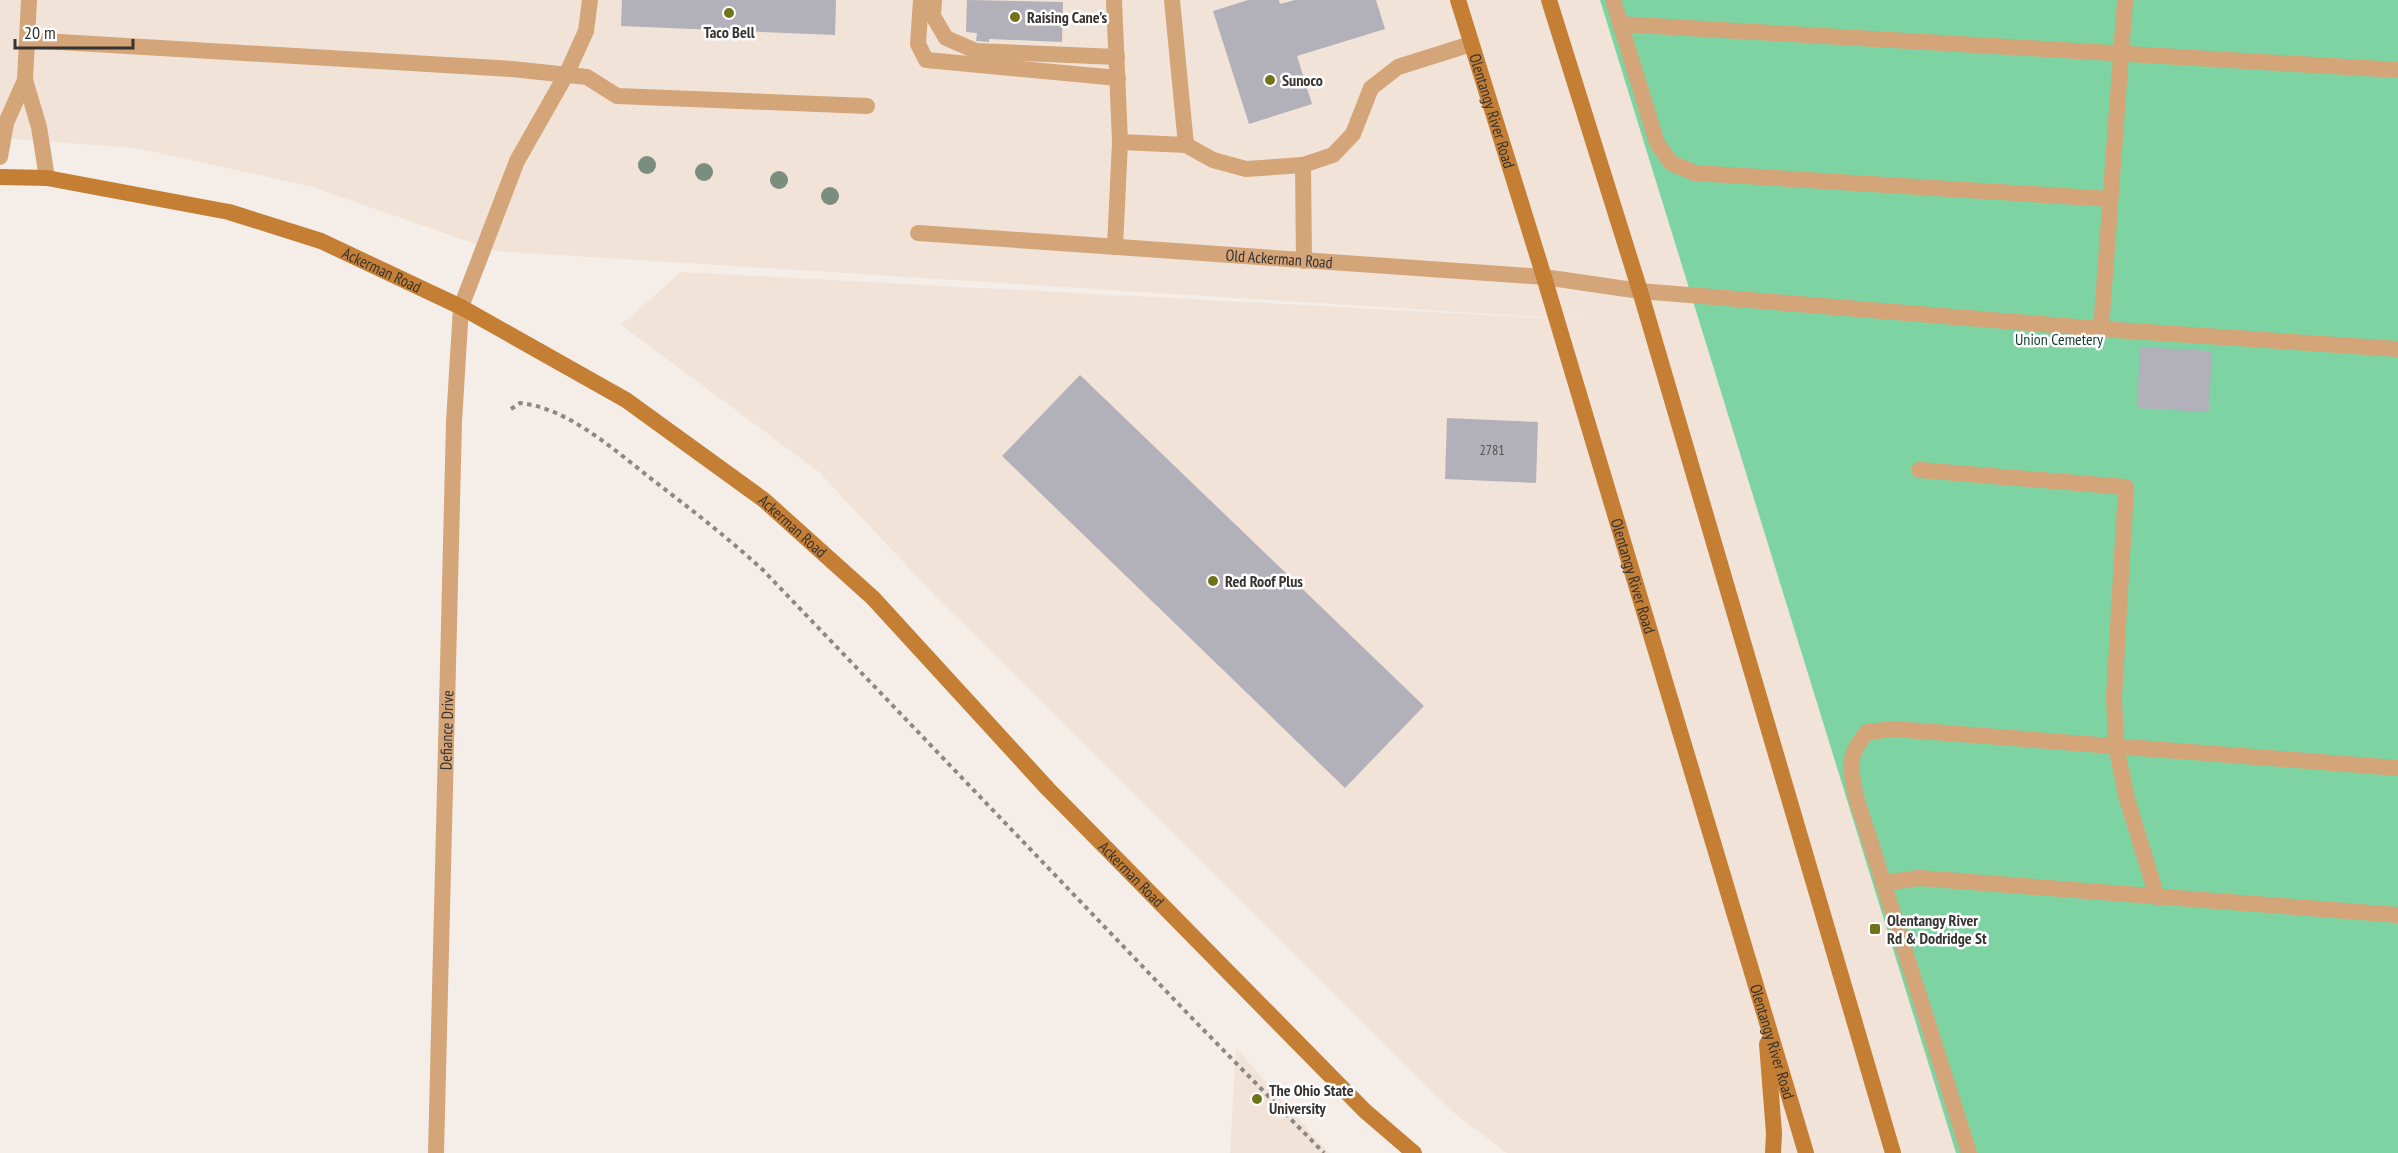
<svg xmlns="http://www.w3.org/2000/svg" width="2398" height="1153" font-family="'PT Sans Narrow',sans-serif">
<style>
.built{fill:#f1e3d8}
.green{fill:#7ed3a2}
.building{fill:#b2b0b8}
.lines{fill:none;stroke-linecap:round;stroke-linejoin:round}
.path{stroke:#8d8884;stroke-width:4;stroke-dasharray:4.5 4.5;stroke-linecap:butt}
.service{stroke:#d4a579;stroke-width:16}
.minor{stroke:#d4a579;stroke-width:16}
.secondary{stroke:#c47f35;stroke-width:16}
.tree{fill:#7a8d7e}
.poi-dot{fill:#6f731a;stroke:#fff;stroke-width:2}
.labels{text-anchor:middle;dominant-baseline:central;stroke-width:5;stroke-linejoin:round;paint-order:stroke}
.number-label{font-size:14px;fill:#555253}
.poi-label{font-size:16px;font-weight:bold;fill:#363331;stroke:#fff;text-anchor:start}
.street-label{font-size:16px;fill:#363331;stroke:#fff}
.park-label{font-size:16px;fill:#153e28;stroke:#fff}
</style>
<rect width="100%" height="100%" fill="#f5eee8"/>
<!-- built -->
<g class="built">
<polygon points="0,0 1600,0 1956,1153 1507,1153 1454,1113 935,596 819,472 621,325 681,272 1601,321 496,251 309,186 136,148 0,138"/>
<polygon points="1236,1048 1329,1153 1230,1153"/>
</g>
<!-- green -->
<polygon class="green" points="1600,0 2398,0 2398,1153 1956,1153"/>
<!-- building -->
<g class="building">
<polygon points="622,0 836,0 835,35 621,26"/>
<polygon points="967,0 1063,2 1062,42 989,39 989,42 976,41 977,33 966,32"/>
<polygon points="1248,0 1279,0 1280,4 1295,0 1376,0 1385,29 1297,56 1312,104 1249,124 1213,11"/>
<polygon points="2140,347 2212,351 2209,412 2137,408"/>
<polygon points="1080,375 1424,706 1345,788 1002,456"/>
<polygon points="1447,418 1538,422 1536,483 1445,479"/>
</g>
<g class="lines">
<!-- path -->
<path class="path" d="M 511,409 L 520,403 C 568,408 613,449 649,477 C 688,507 727,537 763,570 L 1188,1014 L 1324,1153"/>
<!-- service -->
<g class="service">
<polyline points="29,0 25,80 39,127 47,178"/>
<polyline points="921,0 918,44 926,60 1118,78"/>
<polyline points="934,0 933,16 946,38 976,51 1117,57"/>
<polyline points="1114,0 1120,142 1115,247"/>
<polyline points="1172,0 1186,145"/>
<polyline points="1613,0 1657,143 1671,163 1695,173 2110,199"/>
<polyline points="1620,24 2398,70"/>
<polyline points="27,40 512,69 587,77 617,96 867,106"/>
<polyline points="1120,142 1186,145 1213,160 1246,169 1303,165 1333,155 1353,134 1371,88 1398,67 1471,44"/>
<polyline points="0,157 6,123 25,80"/>
<polyline points="1303,165 1304,261"/>
<path id="s1" d="M 918,233 L 1544,277 L 1640,291 L 2101,329 L 2398,349"/>
<polyline points="461,307 517,161 567,73 586,31 590,0"/>
<polyline points="2101,329 2125,0"/>
<polyline points="1919,470 2126,487 2114,697 2116,746 2127,799 2157,897"/>
<polyline points="1883,883 1919,878 2398,915"/>
<path d="M 1969,1153 L 1856,797 C 1850,766 1846,757 1867,732 L 1894,729 L 2398,768"/>
</g>
<!-- minor -->
<path class="minor" id="s2" d="M 436,1153 L 454,422 L 461,307"/>
<!-- secondary -->
<g class="secondary">
<path id="s3" d="M 1458,0 L 1544,277 L 1806,1153"/>
<polyline points="1549,0 1640,291 1893,1153"/>
<path id="s4" d="M 0,177 L 47,178 L 229,212 L 321,241 L 461,307 L 626,400 L 764,500 L 873,598 L 1048,789 L 1365,1111 L 1414,1153"/>
<polyline points="1767,1044 1774,1133 1773,1153"/>
</g>
</g>
<!-- trees -->
<g class="tree">
<circle cx="647" cy="165" r="9"/>
<circle cx="704" cy="172" r="9"/>
<circle cx="779" cy="180" r="9"/>
<circle cx="830" cy="196" r="9"/>
</g>
<!-- markers -->
<g class="poi-dot">
<circle cx="729" cy="13" r="6"/>
<circle cx="1015" cy="17" r="6"/>
<circle cx="1270" cy="80" r="6"/>
<circle cx="1213" cy="581" r="6"/>
<rect x="1869" y="923" width="12" height="12" rx="3"/>
<circle cx="1257" cy="1099" r="6"/>
</g>
<g class="labels">
<!-- number labels -->
<g class="number-label">
<text x="1492" y="450">2781</text>
</g>
<!-- poi labels -->
<g class="poi-label">
<text x="1027" y="17">Raising Cane's</text>
<text x="729" y="32" text-anchor="middle">Taco Bell</text>
<text x="1282" y="80">Sunoco</text>
<text x="1225" y="581">Red Roof Plus</text>
<text x="1887" y="920">Olentangy River<tspan x="1887" dy="18">Rd &amp; Dodridge St</tspan></text>
<text x="1269" y="1090">The Ohio State<tspan x="1269" dy="18">University</tspan></text>
</g>
<!-- street labels -->
<g class="street-label">
<text stroke="none"><textPath href="#s3" startOffset="116">Olentangy River Road</textPath></text>
<text stroke="none"><textPath href="#s1" startOffset="362">Old Ackerman Road</textPath></text>
<text stroke="none"><textPath href="#s4" startOffset="396">Ackerman Road</textPath></text>
<text stroke="none"><textPath href="#s4" startOffset="882">Ackerman Road</textPath></text>
<text stroke="none"><textPath href="#s3" startOffset="602">Olentangy River Road</textPath></text>
<text stroke="none"><textPath href="#s2" startOffset="423">Defiance Drive</textPath></text>
<text stroke="none"><textPath href="#s4" startOffset="1368">Ackerman Road</textPath></text>
<text stroke="none"><textPath href="#s3" startOffset="1088">Olentangy River Road</textPath></text>
</g>
<!-- park labels -->
<g class="park-label">
<text x="2059" y="339">Union Cemetery</text>
</g>
</g>
<!-- scale -->
<path d="M15 39v9h118v-9" fill="none" stroke="#363331" stroke-width="3"/>
<text x="24" y="39" font-size="18" fill="#363331" stroke="#ffffff" stroke-width="4.5" paint-order="stroke">20 m</text>
</svg>
